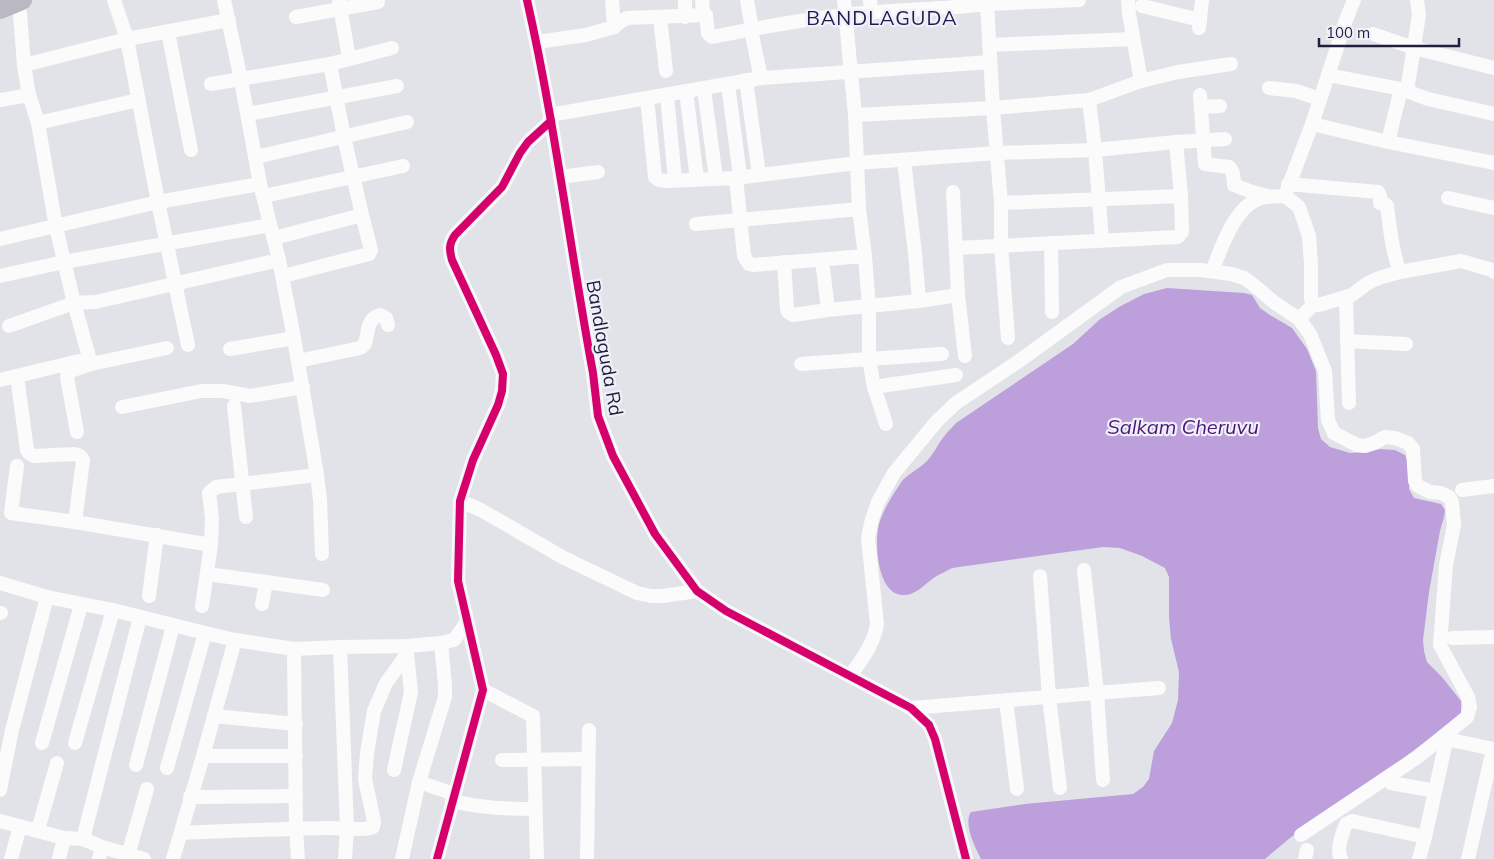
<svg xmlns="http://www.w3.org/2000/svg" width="1494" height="859" font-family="Mulish,sans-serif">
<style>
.water{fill:#bc9fdb}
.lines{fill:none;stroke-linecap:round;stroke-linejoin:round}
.minor{stroke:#fbfbfc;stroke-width:14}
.highway{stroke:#bab9c2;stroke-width:20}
.cycleway-casing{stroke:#f0f1f8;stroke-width:11}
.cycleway{stroke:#d6006c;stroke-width:8}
.labels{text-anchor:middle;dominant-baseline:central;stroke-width:4.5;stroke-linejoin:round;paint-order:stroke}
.street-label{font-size:19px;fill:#211f3d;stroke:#f0f1f8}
.neighbourhood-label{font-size:20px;letter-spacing:1px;fill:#1f1950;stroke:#f0f1f8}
.water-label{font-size:20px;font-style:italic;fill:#4b157d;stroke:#f0f1f8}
</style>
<rect width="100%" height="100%" fill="#e2e3e9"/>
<!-- water -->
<path class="water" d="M 1167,288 L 1244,293 L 1252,295 L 1260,308 L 1270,315 L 1292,328 L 1307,349 L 1316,371 L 1318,428 L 1321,439 L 1330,447 L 1350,453 L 1367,452 L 1380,449 L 1395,450 L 1405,455 L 1410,466 L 1409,489 L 1414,498 L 1441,504 L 1445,510 L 1444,517 L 1440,531 L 1429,592 L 1423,640 L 1424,651 L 1427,662 L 1442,677 L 1461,701 L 1461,714 L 1400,761 L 1290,838 L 1265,859 L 981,859 C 975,847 963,823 971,812 L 1025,804 L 1133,794 L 1143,787 L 1149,779 L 1154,751 L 1172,723 L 1178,700 L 1179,672 L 1171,639 L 1169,617 L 1169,577 L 1165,568 L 1142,556 L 1120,548 L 1103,547 L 952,568 C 947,571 940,574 935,577 C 926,583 917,594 906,595 C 878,598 875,548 878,529 C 880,515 892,496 900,484 C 905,475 918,470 926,462 C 934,454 938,443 946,434 C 949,430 953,427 956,423 L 1073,344 L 1099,320 L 1119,307 L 1144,294 Z"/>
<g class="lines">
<!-- minor -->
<g class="minor">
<polyline points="114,0 127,39 158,202 188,345"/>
<polyline points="224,0 241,80 260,184 279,260 294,338 317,475 320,500 322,554"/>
<path d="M 527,0 C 555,123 570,249 593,373 L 598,416 L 613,456 L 655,534 L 697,591 L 726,611 L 911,708 L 929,725 L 935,739 L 966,859"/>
<path d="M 612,0 L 614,27 L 620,22 L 627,18 L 706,15 L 708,33 L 712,37 C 756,28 800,20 845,15 C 892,9 939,10 987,4 L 993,108 L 1001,203 L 1001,245 L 1008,338"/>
<polyline points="685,0 685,17"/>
<polyline points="702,0 703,15"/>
<polyline points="747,0 752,29 751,30 761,78"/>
<polyline points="844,0 855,115 859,209 865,256 869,307 869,359 942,354"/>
<polyline points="870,0 871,13"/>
<polyline points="1128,0 1129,14 1141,81"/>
<polyline points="19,1 24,65 29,95 38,123 56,227 74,303 91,364 68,372 67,377 77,432"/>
<polyline points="339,1 349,58"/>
<polyline points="987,4 1079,0"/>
<polyline points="1142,6 1200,20"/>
<polyline points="296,17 378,2"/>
<polyline points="660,17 666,71"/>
<polyline points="1199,28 1202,0"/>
<polyline points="168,32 191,150"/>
<polyline points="1373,34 1414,48 1494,68"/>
<polyline points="537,42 586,35 614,27"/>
<polyline points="989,45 1133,39"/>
<polyline points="330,64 344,137 362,215"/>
<polyline points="24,65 127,39 229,20"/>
<polyline points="1328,75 1401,89 1428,99 1494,114"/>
<polyline points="746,80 759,175"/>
<polyline points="211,84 330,64 392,48"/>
<polyline points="728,84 740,176"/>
<polyline points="1269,88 1296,91 1320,99"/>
<polyline points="704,89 716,178"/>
<polyline points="686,91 697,179"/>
<polyline points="1407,91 1419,15 1417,0"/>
<polyline points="667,95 675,180"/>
<path d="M 1200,95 L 1205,164 L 1229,167 C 1234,172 1234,179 1234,185 L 1252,192 L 1268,196"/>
<polyline points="647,98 655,177 659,180 667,181 736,178 857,163 997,153 1095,150 1176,142 1225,139"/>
<polyline points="0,100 29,95"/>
<polyline points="1089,100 1095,150 1102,240"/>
<polyline points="1201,107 1220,106"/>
<polyline points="248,114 397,86"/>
<polyline points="550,115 761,78 990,62"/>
<polyline points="855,115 993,108 1089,100 1141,81 1178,72 1231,64"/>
<polyline points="38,123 138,100"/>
<polyline points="1312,124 1388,142 1494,163"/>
<polyline points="1176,142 1181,196"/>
<polyline points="1388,142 1401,89"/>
<polyline points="256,157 407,122"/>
<polyline points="560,177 598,172"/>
<polyline points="736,178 744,256 749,264 753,265 865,256"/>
<path d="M 1288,184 L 1378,192 L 1380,196 L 1380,203 L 1385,204 L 1387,206 C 1390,229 1392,251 1400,272 L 1461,261 L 1492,270 L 1494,272"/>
<polyline points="953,192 958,295 965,356"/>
<polyline points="1286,193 1312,124 1346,20 1354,0"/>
<polyline points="264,196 403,166"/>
<polyline points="1448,198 1494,208"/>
<polyline points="696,224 859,209"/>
<polyline points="274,238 362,215 371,250 369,254 283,276"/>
<polyline points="0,239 158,202 260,184"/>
<polyline points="1051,243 1052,312"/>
<polyline points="956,248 1178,237 1182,232 1181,196 1001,203"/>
<polyline points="784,262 787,309 788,312 793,315 828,310 822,260"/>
<path d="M 1215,264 C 1223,242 1237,205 1261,198 C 1269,196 1277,196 1285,196 L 1299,207 L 1309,236 L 1311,264 L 1311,299 L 1314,304 L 1319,305 L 1352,295 L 1365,285 L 1374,280 L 1382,277 L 1400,272"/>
<polyline points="0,276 64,262 270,225"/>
<polyline points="1346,297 1349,403"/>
<polyline points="919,301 958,295"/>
<polyline points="828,310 919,301 915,253 904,161"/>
<polyline points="9,326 74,303 95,302 279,260"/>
<polyline points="1347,341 1406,344"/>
<polyline points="230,349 294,338"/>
<path d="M 298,361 L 360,348 L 365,344 C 368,333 367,318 380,315 L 386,318 L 388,325"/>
<polyline points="91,364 167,348"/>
<polyline points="801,364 869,359 874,387 886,424"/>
<polyline points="17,376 27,450 30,454 34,456 75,454 80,456 83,460 75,522"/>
<polyline points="0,380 79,361"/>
<polyline points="874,387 956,375"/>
<polyline points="234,406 246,517"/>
<polyline points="122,407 201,391 223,391 250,396 303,387"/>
<polyline points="17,466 11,513 75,522 211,545 212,518 209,493 216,487 317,475"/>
<polyline points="1462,490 1494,486"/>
<polyline points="460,501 481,510 564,558 637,593 651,596 663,596 697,591"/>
<polyline points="1084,570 1097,693 1103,780"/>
<polyline points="207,574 266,582 262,604"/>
<polyline points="1040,576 1049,697 1060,788"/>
<polyline points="266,582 323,590"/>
<polyline points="0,583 47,597 113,610 205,633 235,640 294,649 340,647 407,646 441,643 454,640 467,622"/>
<polyline points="149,596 157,535"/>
<polyline points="202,606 211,545"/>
<polyline points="0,613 1,613"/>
<polyline points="1452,638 1494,637"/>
<polyline points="441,643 445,685 445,697 419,782 454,794"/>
<polyline points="340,647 347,828 345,859"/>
<polyline points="294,649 296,829 298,859"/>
<path d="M 850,676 C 862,659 874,644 877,624 L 868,538 L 872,519 L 878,502 L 894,473 L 937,421 L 956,403 L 1019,361 L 1121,287 L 1167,270 L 1201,270 L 1231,274 L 1244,278 L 1250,282 L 1275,303 L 1299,319"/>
<polyline points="483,690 533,716 537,859"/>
<polyline points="1006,700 1017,789"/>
<polyline points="911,708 1159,688"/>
<polyline points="214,716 296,724"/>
<polyline points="42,743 81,605"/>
<polyline points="75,743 113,610"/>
<polyline points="203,756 296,756"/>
<polyline points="502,760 588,759"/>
<polyline points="136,765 173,626"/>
<polyline points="167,768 205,633"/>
<polyline points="394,770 411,692 407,654"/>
<polyline points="1391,783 1435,791"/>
<polyline points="0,790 12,730 47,597"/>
<polyline points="190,797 296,796"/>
<path d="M 452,801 C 481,808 506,809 535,809"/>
<polyline points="0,821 64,838 83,839 102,847 144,859"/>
<polyline points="38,830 57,763"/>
<path d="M 181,833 C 230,831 279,829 327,828 C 338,828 366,831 373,827 L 374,821 L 365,779 L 367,753 L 374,711 L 386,683 L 407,654 L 407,646"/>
<polyline points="1301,835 1419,756 1467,717 1470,707 1468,697 1440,645 1446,565 1454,525 1452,502 1449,497 1441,493 1430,492 1418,486 1415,481 1413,449 1408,443 1395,438 1385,437 1374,443 1365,446 1357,445 1334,433 1328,420 1325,371 1310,334 1299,319 1314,304"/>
<polyline points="1425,837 1445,746 1447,742 1451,740 1493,749 1468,859"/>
<polyline points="83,839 140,617"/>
<polyline points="128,855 147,789"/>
<polyline points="11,859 20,826"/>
<polyline points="59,859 64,838"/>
<polyline points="99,859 102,847"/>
<polyline points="173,859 203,756 235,640"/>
<polyline points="402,859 419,782"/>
<path d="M 437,859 L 483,690 L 458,581 L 460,501 L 473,460 L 498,405 L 502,391 L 503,374 L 496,355 L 452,260 C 449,249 449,244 455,235 L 502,187 L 520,153 L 528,142 L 551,121"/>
<polyline points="587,859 589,730"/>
<polyline points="1305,859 1307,850"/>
<path d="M 1341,859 C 1336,849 1342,835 1346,824 L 1352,821 L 1425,837 L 1419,859"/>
</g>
<!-- highway -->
<polyline class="highway" points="0,9 22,0"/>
<!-- cycleway casing -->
<g class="cycleway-casing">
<g id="cycleway">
<path d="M 527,0 C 555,123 570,249 593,373 L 598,416 L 613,456 L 655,534 L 697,591 L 726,611 L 911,708 L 929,725 L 935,739 L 966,859"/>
<path d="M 437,859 L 483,690 L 458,581 L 460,501 L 473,460 L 498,405 L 502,391 L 503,374 L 496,355 L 452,260 C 449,249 449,244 455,235 L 502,187 L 520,153 L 528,142 L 551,121"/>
</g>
</g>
<!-- cycleway -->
<use href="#cycleway" class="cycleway"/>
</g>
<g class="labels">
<!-- street labels -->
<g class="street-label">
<text transform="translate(605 348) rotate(80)">Bandlaguda Rd</text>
</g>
<!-- neighbourhood labels -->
<g class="neighbourhood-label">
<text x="882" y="17">BANDLAGUDA</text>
</g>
<!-- water labels -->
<g class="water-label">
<text x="1183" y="426">Salkam Cheruvu</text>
</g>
</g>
<!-- scale -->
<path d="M1319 38v8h140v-8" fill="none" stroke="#211f3d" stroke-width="2.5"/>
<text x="1326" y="38" font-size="15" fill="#211f3d" stroke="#f0f1f8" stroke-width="4" paint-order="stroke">100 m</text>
</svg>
